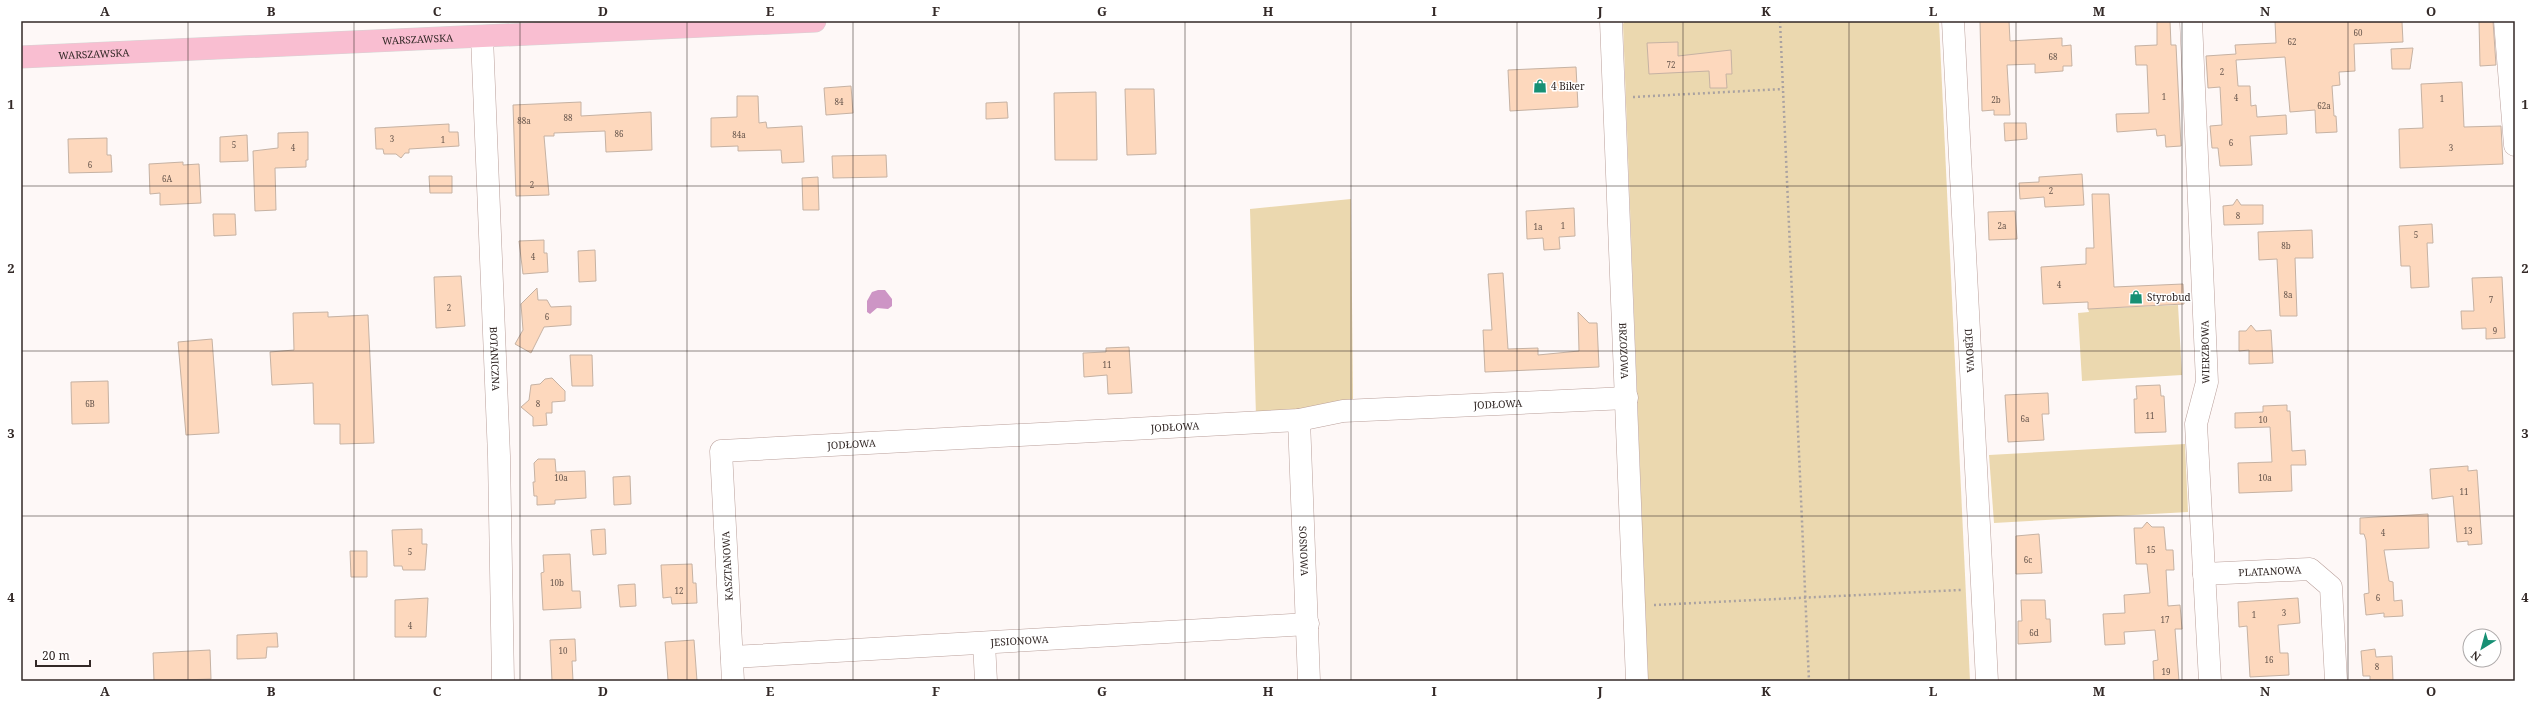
<svg xmlns="http://www.w3.org/2000/svg" width="2536" height="702" font-family="'Noto Serif',serif">
<style>
.green{fill:#ebd8af}
.water{fill:#cd95c5}
.building{fill:#fdd8bd;stroke:#c6b2a3}
.lines{fill:none;stroke-linecap:round;stroke-linejoin:round}
.minor-casing{stroke:#baa09b;stroke-width:23}
.major-casing{stroke:#d6d4d4;stroke-width:23}
.path{stroke:#aaa2a1;stroke-width:2.5;stroke-dasharray:2 3;stroke-linecap:butt}
.minor{stroke:#fff;stroke-width:22}
.major{stroke:#f9bed1;stroke-width:22}
.grid{fill:none;stroke:#332927;stroke-width:1;stroke-opacity:0.55}
.labels{text-anchor:middle;dominant-baseline:central;stroke-width:3;stroke-linejoin:round;paint-order:stroke}
.number-label{font-size:8px;fill:#66554c}
.street-label{font-size:10px;fill:#332927;stroke:#fff}
.poi-label{font-size:10px;fill:#332927;stroke:#fff;text-anchor:start}
.neatline{fill:none;stroke:#332927;stroke-width:1.5}
.grid-label{font-size:13px;text-anchor:middle;font-weight:bold;fill:#332927}
</style>
<rect width="100%" height="100%" fill="#fef8f7"/>
<!-- green -->
<g class="green">
<polygon points="1625,21 1939,21 1970,681 1648,681 1623,24"/>
<polygon points="1351,199 1353,399 1334,410 1256,416 1250,209"/>
<polygon points="2178,305 2182,375 2082,381 2078,313 2089,312 2088,309"/>
<polygon points="2185,444 2188,512 1994,523 1989,455"/>
</g>
<!-- water -->
<polygon class="water" points="878,290 885,290 892,299 892,306 888,309 877,308 870,314 867,312 867,301 872,292"/>
<!-- building -->
<g class="building">
<polygon points="1980,21 2009,21 2010,41 2062,38 2062,46 2071,45 2072,66 2063,66 2063,71 2035,73 2035,64 2007,65 2010,115 1994,115 1994,110 1982,111"/>
<polygon points="2157,21 2170,21 2171,45 2176,45 2181,146 2166,147 2165,135 2157,136 2156,129 2117,132 2116,114 2149,113 2147,65 2136,65 2135,46 2157,45"/>
<polygon points="2275,21 2402,22 2403,42 2354,44 2355,71 2339,72 2340,85 2332,86 2334,116 2336,116 2337,132 2316,133 2315,110 2290,112 2285,57 2236,60 2238,86 2250,86 2251,106 2256,105 2257,117 2286,115 2287,134 2250,136 2252,165 2220,166 2218,148 2212,148 2210,126 2222,125 2220,87 2208,88 2206,56 2236,54 2235,45 2276,43"/>
<polygon points="2479,21 2493,21 2496,65 2480,66"/>
<polygon points="1678,42 1678,56 1731,50 1732,74 1726,74 1727,88 1710,88 1709,71 1649,74 1647,43"/>
<polygon points="2413,48 2410,69 2392,69 2391,49"/>
<polygon points="1576,67 1578,107 1510,111 1508,70"/>
<polygon points="2462,82 2464,127 2501,126 2503,164 2400,168 2399,129 2423,128 2421,84"/>
<polygon points="851,86 853,113 826,115 824,88"/>
<polygon points="1125,89 1154,89 1156,154 1127,155"/>
<polygon points="1096,92 1097,160 1055,160 1054,93"/>
<polygon points="737,96 758,96 759,123 766,122 767,128 802,126 804,162 782,163 781,150 738,151 738,146 711,147 711,118 737,117"/>
<polygon points="581,102 581,116 651,112 652,150 606,152 605,131 554,133 554,136 544,136 549,195 516,196 513,105"/>
<polygon points="1007,102 1008,118 986,119 986,103"/>
<polygon points="2004,123 2026,123 2027,139 2005,141"/>
<polygon points="449,124 449,132 458,132 459,146 409,149 409,153 405,153 401,158 396,154 384,154 383,149 376,149 375,128"/>
<polygon points="308,132 308,160 306,160 306,167 275,168 276,210 255,211 253,151 278,148 278,133"/>
<polygon points="247,135 248,161 220,162 220,137"/>
<polygon points="107,138 107,155 111,155 112,172 69,173 68,139"/>
<polygon points="886,155 887,177 833,178 832,156"/>
<polygon points="183,162 183,165 199,164 201,203 160,205 160,193 150,194 149,164"/>
<polygon points="2082,174 2084,205 2045,207 2044,197 2020,199 2019,183 2039,182 2039,177"/>
<polygon points="429,176 452,176 452,193 430,193"/>
<polygon points="818,177 819,210 803,210 802,178"/>
<polygon points="2092,194 2109,194 2114,287 2183,284 2184,304 2088,309 2088,302 2043,304 2041,267 2086,264 2086,248 2094,248"/>
<polygon points="2237,199 2241,205 2263,205 2263,224 2224,225 2223,206 2233,205"/>
<polygon points="1574,208 1575,236 1559,237 1560,249 1544,250 1543,238 1527,239 1526,211"/>
<polygon points="2015,211 2017,239 1989,240 1988,212"/>
<polygon points="213,214 235,214 236,235 214,236"/>
<polygon points="2432,224 2433,243 2427,243 2429,287 2411,288 2410,266 2401,266 2399,226"/>
<polygon points="2312,230 2313,258 2295,258 2297,316 2280,316 2277,259 2259,260 2258,232"/>
<polygon points="544,240 544,253 547,253 548,272 523,274 519,241"/>
<polygon points="595,250 596,281 579,282 578,251"/>
<polygon points="1503,273 1508,349 1538,348 1538,355 1579,351 1578,312 1589,323 1597,323 1599,367 1485,372 1483,330 1492,330 1488,274"/>
<polygon points="461,276 465,326 436,328 434,277"/>
<polygon points="2502,277 2505,338 2486,339 2486,328 2462,329 2461,311 2474,311 2472,278"/>
<polygon points="537,288 538,300 547,300 551,307 571,306 571,325 544,327 531,353 515,344 523,330 521,304"/>
<polygon points="328,312 328,317 368,315 374,443 340,444 340,424 314,424 313,383 272,385 270,352 294,350 293,313"/>
<polygon points="2251,325 2256,331 2271,330 2273,363 2249,364 2249,350 2239,351 2239,331 2246,331"/>
<polygon points="212,339 219,433 186,435 178,342"/>
<polygon points="1129,347 1132,393 1108,394 1107,375 1084,377 1083,353 1106,352 1106,348"/>
<polygon points="570,355 592,355 593,386 572,386"/>
<polygon points="552,378 565,391 565,401 552,402 552,413 546,413 547,425 533,426 533,417 521,407 529,400 531,385 540,384 545,379"/>
<polygon points="108,381 109,423 72,424 71,382"/>
<polygon points="2160,385 2161,396 2164,396 2166,432 2135,433 2134,399 2137,399 2136,386"/>
<polygon points="2048,393 2049,414 2042,414 2044,440 2008,442 2005,395"/>
<polygon points="2287,405 2287,411 2290,411 2292,451 2305,450 2306,465 2291,465 2292,491 2239,493 2238,463 2272,462 2270,427 2235,428 2235,413 2263,412 2263,406"/>
<polygon points="538,459 555,459 556,472 585,471 586,498 555,500 555,504 537,505 537,496 534,496 533,482 535,482 534,463"/>
<polygon points="2468,466 2468,471 2477,470 2482,544 2468,545 2468,541 2457,542 2453,496 2432,499 2430,469"/>
<polygon points="630,476 631,504 614,505 613,477"/>
<polygon points="2428,514 2429,548 2384,550 2389,581 2393,582 2394,601 2402,600 2403,616 2384,617 2384,613 2366,615 2364,594 2369,593 2366,540 2364,534 2360,534 2360,518"/>
<polygon points="2147,522 2152,527 2164,527 2166,550 2173,550 2174,570 2166,570 2168,606 2180,605 2182,629 2175,629 2179,681 2154,681 2153,661 2158,660 2155,630 2124,632 2125,644 2105,645 2103,614 2125,613 2124,595 2150,593 2147,564 2136,564 2134,528 2142,528"/>
<polygon points="422,529 422,544 427,544 425,570 403,570 402,566 394,566 392,530"/>
<polygon points="605,529 606,554 593,555 591,530"/>
<polygon points="2039,534 2042,573 2016,574 2016,536"/>
<polygon points="350,551 367,551 367,577 351,577"/>
<polygon points="570,554 572,591 580,591 581,608 543,610 541,573 544,572 543,555"/>
<polygon points="692,564 693,583 696,583 697,603 672,604 671,597 663,598 661,565"/>
<polygon points="635,584 636,606 620,607 618,585"/>
<polygon points="428,598 426,637 395,637 395,600"/>
<polygon points="2298,598 2300,623 2278,625 2280,653 2288,653 2289,675 2250,677 2247,626 2239,627 2238,602"/>
<polygon points="2021,600 2045,600 2046,619 2050,619 2051,642 2018,644 2018,621 2022,621"/>
<polygon points="277,633 278,647 267,647 266,658 237,659 237,635"/>
<polygon points="575,639 576,661 572,661 573,681 552,681 550,640"/>
<polygon points="694,640 697,681 668,680 665,642"/>
<polygon points="2375,649 2376,657 2392,656 2393,681 2370,681 2370,676 2363,676 2361,651"/>
<polygon points="210,650 211,679 154,681 153,653"/>
</g>
<g class="lines">
<!-- minor casing -->
<g class="minor-casing">
<g id="minor">
<path id="s1" d="M 1611,21 L 1637,681"/>
<path id="s2" d="M 1953,21 L 1987,681"/>
<polyline points="2191,21 2207,382 2196,424 2210,681"/>
<polyline points="2505,21 2515,145"/>
<path id="s3" d="M 482,37 L 499,456 L 503,681"/>
<path id="s4" d="M 1299,420 L 1309,681"/>
<path id="s5" d="M 2204,574 L 2310,569 L 2331,587 L 2336,681"/>
<polyline points="984,643 986,681"/>
<path id="s6" d="M 732,657 L 1308,624"/>
<path id="s7" d="M 733,681 L 721,451 L 1299,420 L 1343,411 L 1627,398"/>
</g>
</g>
<!-- major casing -->
<g class="major-casing">
<g id="major">
<path id="s8" d="M 21,57 L 815,21"/>
</g>
</g>
<!-- path -->
<g class="path">
<polyline points="1780,21 1809,681"/>
<polyline points="1633,97 1783,89"/>
<polyline points="1654,605 1961,590"/>
</g>
<!-- minor -->
<use href="#minor" class="minor"/>
<!-- major -->
<use href="#major" class="major"/>
</g>
<!-- grid -->
<path class="grid" d="M 188,21 L 188,681M 354,21 L 354,681M 520,21 L 520,681M 687,21 L 687,681M 853,21 L 853,681M 1019,21 L 1019,681M 1185,21 L 1185,681M 1351,21 L 1351,681M 1517,21 L 1517,681M 1683,21 L 1683,681M 1849,21 L 1849,681M 2016,21 L 2016,681M 2182,21 L 2182,681M 2348,21 L 2348,681M 21,186 L 2515,186M 21,351 L 2515,351M 21,516 L 2515,516"/>
<!-- icons -->
<defs>
<g id="shop-bare" transform="scale(1.08)"><path d="M-5-2.5h2.3a2.7 3.5 0 0 1 5.4 0H5L5.5 6h-11ZM-1.5-2.5h3a1.5 2.3 0 0 0-3 0Z" fill="#179074" stroke="#fff" stroke-width="2.5" paint-order="stroke"/></g>
</defs>
<g fill-rule="evenodd">
<use href="#shop-bare" x="1540" y="86"/>
<use href="#shop-bare" x="2136" y="297"/>
</g>
<g class="labels">
<!-- number labels -->
<g class="number-label">
<text x="2358" y="32">60</text>
<text x="2292" y="41">62</text>
<text x="2053" y="56">68</text>
<text x="1671" y="64">72</text>
<text x="2222" y="71">2</text>
<text x="2164" y="96">1</text>
<text x="2236" y="97">4</text>
<text x="2442" y="98">1</text>
<text x="1996" y="99">2b</text>
<text x="839" y="101">84</text>
<text x="2324" y="105">62a</text>
<text x="568" y="117">88</text>
<text x="524" y="120">88a</text>
<text x="619" y="133">86</text>
<text x="739" y="134">84a</text>
<text x="392" y="138">3</text>
<text x="443" y="139">1</text>
<text x="2231" y="142">6</text>
<text x="234" y="144">5</text>
<text x="293" y="147">4</text>
<text x="2451" y="147">3</text>
<text x="90" y="164">6</text>
<text x="167" y="178">6A</text>
<text x="532" y="184">2</text>
<text x="2051" y="190">2</text>
<text x="2238" y="215">8</text>
<text x="1563" y="225">1</text>
<text x="2002" y="225">2a</text>
<text x="1538" y="226">1a</text>
<text x="2416" y="234">5</text>
<text x="2286" y="245">8b</text>
<text x="533" y="256">4</text>
<text x="2059" y="284">4</text>
<text x="2288" y="294">8a</text>
<text x="2491" y="299">7</text>
<text x="449" y="307">2</text>
<text x="547" y="316">6</text>
<text x="2495" y="330">9</text>
<text x="1107" y="364">11</text>
<text x="90" y="403">6B</text>
<text x="538" y="403">8</text>
<text x="2150" y="415">11</text>
<text x="2025" y="418">6a</text>
<text x="2263" y="419">10</text>
<text x="561" y="477">10a</text>
<text x="2265" y="477">10a</text>
<text x="2464" y="491">11</text>
<text x="2468" y="530">13</text>
<text x="2383" y="532">4</text>
<text x="2151" y="549">15</text>
<text x="410" y="551">5</text>
<text x="2028" y="559">6c</text>
<text x="557" y="582">10b</text>
<text x="679" y="590">12</text>
<text x="2378" y="597">6</text>
<text x="2284" y="612">3</text>
<text x="2254" y="614">1</text>
<text x="2165" y="619">17</text>
<text x="410" y="625">4</text>
<text x="2034" y="632">6d</text>
<text x="563" y="650">10</text>
<text x="2269" y="659">16</text>
<text x="2377" y="666">8</text>
<text x="2166" y="671">19</text>
</g>
<!-- street labels -->
<g class="street-label">
<text stroke="none"><textPath href="#s8" startOffset="397">WARSZAWSKA</textPath></text>
<text stroke="none"><textPath href="#s8" startOffset="73">WARSZAWSKA</textPath></text>
<text stroke="none"><textPath href="#s1" startOffset="330">BRZOZOWA</textPath></text>
<text stroke="none"><textPath href="#s2" startOffset="330">DĘBOWA</textPath></text>
<text transform="translate(2205 352) rotate(-91)">WIERZBOWA</text>
<text stroke="none"><textPath href="#s3" startOffset="322">BOTANICZNA</textPath></text>
<text stroke="none"><textPath href="#s7" startOffset="1009">JODŁOWA</textPath></text>
<text stroke="none"><textPath href="#s7" startOffset="685">JODŁOWA</textPath></text>
<text stroke="none"><textPath href="#s7" startOffset="361">JODŁOWA</textPath></text>
<text stroke="none"><textPath href="#s4" startOffset="131">SOSNOWA</textPath></text>
<text transform="translate(727 566) rotate(-93)">KASZTANOWA</text>
<text stroke="none"><textPath href="#s5" startOffset="66">PLATANOWA</textPath></text>
<text stroke="none"><textPath href="#s6" startOffset="288">JESIONOWA</textPath></text>
</g>
<!-- poi labels -->
<g class="poi-label">
<text x="1551" y="86">4 Biker</text>
<text x="2147" y="297">Styrobud</text>
</g>
</g>
<!-- border -->
<rect width="2536" height="702" fill="none" stroke="#ffffff" stroke-width="44"/>
<!-- north arrow -->
<g transform="translate(2482 648) rotate(217)"><circle r="19" fill="#ffffff" stroke="#ada9a9"/>
<path d="M0-3L7 15L0 10L-7 15Z" fill="#179074"/>
<text y="-6" font-size="11" font-weight="bold" text-anchor="middle" fill="#332927">N</text>
</g>
<!-- scale -->
<path d="M36 660v6h54v-6" fill="none" stroke="#332927" stroke-width="2"/>
<text x="42" y="660" font-size="12" fill="#332927" stroke="#ffffff" stroke-width="3" paint-order="stroke">20 m</text>
<rect x="22" y="22" width="2492" height="658" class="neatline"/>
<g class="grid-label">
<text x="105" y="16">A</text>
<text x="271" y="16">B</text>
<text x="437" y="16">C</text>
<text x="603" y="16">D</text>
<text x="770" y="16">E</text>
<text x="936" y="16">F</text>
<text x="1102" y="16">G</text>
<text x="1268" y="16">H</text>
<text x="1434" y="16">I</text>
<text x="1600" y="16">J</text>
<text x="1766" y="16">K</text>
<text x="1933" y="16">L</text>
<text x="2099" y="16">M</text>
<text x="2265" y="16">N</text>
<text x="2431" y="16">O</text>
<text x="11" y="109">1</text>
<text x="2525" y="109">1</text>
<text x="11" y="273">2</text>
<text x="2525" y="273">2</text>
<text x="11" y="438">3</text>
<text x="2525" y="438">3</text>
<text x="11" y="602">4</text>
<text x="2525" y="602">4</text>
<text x="105" y="696">A</text>
<text x="271" y="696">B</text>
<text x="437" y="696">C</text>
<text x="603" y="696">D</text>
<text x="770" y="696">E</text>
<text x="936" y="696">F</text>
<text x="1102" y="696">G</text>
<text x="1268" y="696">H</text>
<text x="1434" y="696">I</text>
<text x="1600" y="696">J</text>
<text x="1766" y="696">K</text>
<text x="1933" y="696">L</text>
<text x="2099" y="696">M</text>
<text x="2265" y="696">N</text>
<text x="2431" y="696">O</text>
</g>
</svg>
